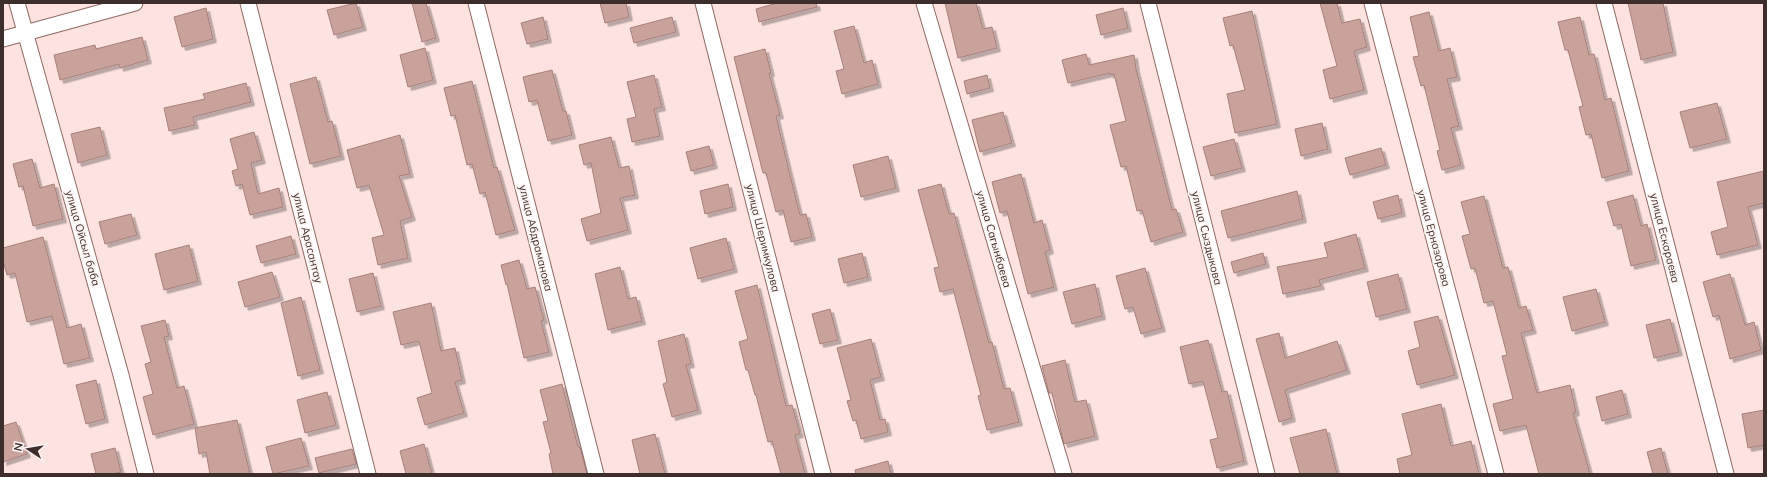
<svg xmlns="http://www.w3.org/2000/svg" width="1767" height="477" font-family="Mulish,sans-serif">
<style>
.building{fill:#caa29c;stroke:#a6807a;filter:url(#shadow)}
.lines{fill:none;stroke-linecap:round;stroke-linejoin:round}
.minor-casing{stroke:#8e6963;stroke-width:17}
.minor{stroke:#fff;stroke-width:15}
.labels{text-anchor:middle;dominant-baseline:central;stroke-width:3.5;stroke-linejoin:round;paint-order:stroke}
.street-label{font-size:11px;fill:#3e2e2b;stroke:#fdf5f3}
</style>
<defs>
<filter id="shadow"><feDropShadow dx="3.5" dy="3.5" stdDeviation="0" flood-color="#0004"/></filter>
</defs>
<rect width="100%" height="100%" fill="#fde3df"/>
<!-- building -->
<g class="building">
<polygon points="356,3 363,27 334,35 327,10"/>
<polygon points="412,3 426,3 436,38 422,42"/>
<polygon points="600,3 626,3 629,17 605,23"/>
<polygon points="777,3 816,3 817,7 759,22 756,9"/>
<polygon points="945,3 976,3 983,29 992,27 997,48 958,58"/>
<polygon points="1320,3 1337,3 1342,23 1360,19 1367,47 1354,51 1364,90 1330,99 1323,70 1337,66"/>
<polygon points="1628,3 1663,3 1673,52 1641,60"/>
<polygon points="206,8 213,39 182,47 174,17"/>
<polygon points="1123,8 1128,28 1101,35 1096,15"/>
<polygon points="1252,11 1277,124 1235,133 1227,94 1245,90 1233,45 1230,46 1223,18"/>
<polygon points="1429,12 1439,51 1450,48 1457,77 1447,79 1459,126 1451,128 1461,165 1442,170 1437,151 1440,150 1424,85 1421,86 1413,57 1419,56 1410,17"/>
<polygon points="543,17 548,39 527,44 521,23"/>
<polygon points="672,17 676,32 634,43 630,28"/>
<polygon points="1580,17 1589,55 1594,54 1605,100 1611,98 1629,171 1602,178 1591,134 1586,135 1579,107 1583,106 1568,50 1565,50 1558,22"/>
<polygon points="854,26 864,63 872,60 878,84 842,94 836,71 844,69 834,31"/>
<polygon points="142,37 148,60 120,68 119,64 60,80 54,55 95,45 96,49"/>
<polygon points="425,48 433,80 408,87 400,55"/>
<polygon points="765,49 771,73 769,73 780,115 776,116 788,167 800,215 806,214 812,237 791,242 783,210 776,212 766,173 763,173 734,57"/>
<polygon points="1086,54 1089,65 1134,55 1136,69 1172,210 1176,209 1183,232 1151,242 1142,210 1137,211 1126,166 1121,167 1110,125 1126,121 1114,74 1110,75 1110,73 1068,83 1062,60"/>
<polygon points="552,70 563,111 566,111 572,135 548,141 537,100 529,102 523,77"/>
<polygon points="654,75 662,107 654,109 660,136 632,142 627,119 636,117 627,82"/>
<polygon points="987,75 990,88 967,94 964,81"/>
<polygon points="316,77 328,122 332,121 341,156 310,164 290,84"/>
<polygon points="472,81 494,168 497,167 515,230 496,235 485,192 480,194 472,164 467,165 455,115 451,116 444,88"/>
<polygon points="246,83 251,102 193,117 195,125 169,131 164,108 205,99 203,94"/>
<polygon points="1717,103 1727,139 1690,148 1680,112"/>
<polygon points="1003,112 1012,143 980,152 972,120"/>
<polygon points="1322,123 1328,149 1301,156 1295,129"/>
<polygon points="100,127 107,155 78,163 71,134"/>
<polygon points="254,132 262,160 251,163 258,194 279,188 283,207 250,215 242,184 236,186 232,171 238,169 230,139"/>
<polygon points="400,135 410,174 399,176 412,217 400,221 408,258 378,265 372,238 384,235 369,185 357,188 347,150"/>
<polygon points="611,137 619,168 629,166 635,195 620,198 628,230 587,241 581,219 601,213 591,163 584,165 579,145"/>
<polygon points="1234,139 1242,168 1211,176 1203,147"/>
<polygon points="709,146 714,165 691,171 686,152"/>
<polygon points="1381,148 1386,165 1350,175 1345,158"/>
<polygon points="888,156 896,188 861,197 853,165"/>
<polygon points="32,159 40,188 54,184 63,219 33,226 23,186 19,187 13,164"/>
<polygon points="1764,171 1764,203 1748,207 1758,245 1717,255 1711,232 1728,227 1717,182"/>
<polygon points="1021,174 1034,223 1042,220 1050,250 1045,252 1054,287 1028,294 1007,211 1000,213 992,182"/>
<polygon points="728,184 733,207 705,214 700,191"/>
<polygon points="941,184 949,214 954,213 989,343 992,342 1004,389 1010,388 1019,422 987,430 978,396 981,395 953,289 940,292 934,268 939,267 918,190"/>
<polygon points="1297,191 1303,219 1228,238 1221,211"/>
<polygon points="1398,195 1402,213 1378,219 1373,202"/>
<polygon points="1633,195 1641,226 1647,224 1656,260 1631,266 1621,224 1614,226 1607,202"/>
<polygon points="1484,196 1503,268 1508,267 1519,308 1526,306 1533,330 1521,333 1537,393 1570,385 1576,412 1573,413 1590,474 1539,474 1526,425 1500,431 1493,404 1513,399 1502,356 1507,355 1493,301 1484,303 1475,268 1471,269 1462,236 1470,234 1461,202"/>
<polygon points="131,214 137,235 105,244 99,222"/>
<polygon points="1356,234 1365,268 1319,280 1321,286 1283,294 1277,267 1328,257 1324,243"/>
<polygon points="291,236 296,254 261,263 256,246"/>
<polygon points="43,237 67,328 81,324 90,358 64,364 52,316 27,322 15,273 7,275 3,261 3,248"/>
<polygon points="726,238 734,269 698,279 690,248"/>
<polygon points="189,245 198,281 164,290 155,254"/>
<polygon points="862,253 868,277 844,283 838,259"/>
<polygon points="1263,253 1266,264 1234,273 1231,262"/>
<polygon points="519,260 527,289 535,287 544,320 541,321 549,352 524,358 507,284 506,285 501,265"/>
<polygon points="620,267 628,299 636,297 642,321 608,330 595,274"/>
<polygon points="1145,268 1162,328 1141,334 1133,307 1125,309 1116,276"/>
<polygon points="272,272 280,297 245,307 238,282"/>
<polygon points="373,273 381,306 357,312 349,279"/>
<polygon points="1398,274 1407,309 1376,317 1367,282"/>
<polygon points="1730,274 1745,325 1754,322 1761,350 1730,359 1719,315 1713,317 1703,282"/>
<polygon points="1095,284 1102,316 1072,324 1063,292"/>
<polygon points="757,285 786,406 792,405 800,434 795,435 805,474 781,474 772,441 768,442 756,395 755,395 748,370 746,370 739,342 748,339 735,291"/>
<polygon points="1596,289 1605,322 1572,331 1563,297"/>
<polygon points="301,297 320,370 298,376 281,303"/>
<polygon points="431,303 441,351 455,348 462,380 455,382 464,413 425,425 417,398 432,393 419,341 401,345 393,312"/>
<polygon points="830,309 838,340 820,344 812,314"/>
<polygon points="1438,316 1455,375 1417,385 1408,351 1420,347 1414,322"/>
<polygon points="1670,319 1679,352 1654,358 1646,325"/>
<polygon points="165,320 169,336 164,337 177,388 184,386 194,424 153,435 143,397 153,394 145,364 151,362 141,326"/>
<polygon points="1279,333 1285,358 1337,341 1347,370 1285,390 1292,418 1279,422 1256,339"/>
<polygon points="684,334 691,364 686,365 698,410 672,417 663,384 667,382 658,341"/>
<polygon points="871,339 881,377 870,380 880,420 885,419 888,432 861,439 856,420 853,421 847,401 851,400 837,348"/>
<polygon points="1208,340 1222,392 1227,391 1244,461 1217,468 1210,440 1218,438 1203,381 1189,384 1180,347"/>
<polygon points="1065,360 1075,402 1086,400 1095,436 1064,444 1052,393 1049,393 1042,366"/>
<polygon points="96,380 105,419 86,424 76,385"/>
<polygon points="562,384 578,447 580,447 587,474 553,474 549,454 551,453 543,422 548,421 540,390"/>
<polygon points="1622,390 1628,414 1602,421 1596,397"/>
<polygon points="327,392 336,425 305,433 297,400"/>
<polygon points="1441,404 1451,446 1471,441 1479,474 1400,474 1397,459 1412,455 1402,414"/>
<polygon points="1764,410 1764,445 1748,448 1742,414"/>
<polygon points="237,420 250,474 210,474 206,452 199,454 195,428"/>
<polygon points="16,422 27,454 3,462 3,426"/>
<polygon points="1326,429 1337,474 1300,474 1290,438"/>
<polygon points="655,434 665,474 640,474 632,440"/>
<polygon points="301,438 309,466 273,474 266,447"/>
<polygon points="424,444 432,474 406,474 400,451"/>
<polygon points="115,448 121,472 113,474 96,474 91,454"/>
<polygon points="1661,448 1668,474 1653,474 1647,452"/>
<polygon points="352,449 356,464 319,473 315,458"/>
<polygon points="888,461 891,474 856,474 855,470"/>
</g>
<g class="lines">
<!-- minor casing -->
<g class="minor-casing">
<g id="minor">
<polyline points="17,3 121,375 146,474"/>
<polyline points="248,3 368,474"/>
<polyline points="476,3 596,474"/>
<polyline points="703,3 823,474"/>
<polyline points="924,3 1064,474"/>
<polyline points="1148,3 1267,474"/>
<polyline points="1372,3 1496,474"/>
<polyline points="1604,3 1726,474"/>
<polyline points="3,39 135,3"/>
</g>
</g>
<!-- minor -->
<use href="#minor" class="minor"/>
</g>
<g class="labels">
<!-- street labels -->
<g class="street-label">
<text transform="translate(83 238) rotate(74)">улица Ойсыл баба</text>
<text transform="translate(308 238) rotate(76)">улица Арасантау</text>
<text transform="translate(536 238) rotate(76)">улица Абдраманова</text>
<text transform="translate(763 238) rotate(76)">улица Шеримкулова</text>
<text transform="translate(1207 238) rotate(76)">улица Сыздыкова</text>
<text transform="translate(1434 238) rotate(75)">улица Ерназарова</text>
<text transform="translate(1665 238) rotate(76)">улица Ескараева</text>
<text transform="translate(994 239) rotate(74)">улица Сагынбаева</text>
</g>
</g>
<!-- border -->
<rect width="1767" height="477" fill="none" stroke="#3e2e2b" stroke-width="8"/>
<!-- north arrow -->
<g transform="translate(28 449) rotate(282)" stroke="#fdf5f3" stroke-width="3" paint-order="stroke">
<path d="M0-3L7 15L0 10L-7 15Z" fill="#3e2e2b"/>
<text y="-6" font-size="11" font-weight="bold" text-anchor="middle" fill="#3e2e2b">N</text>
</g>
</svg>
